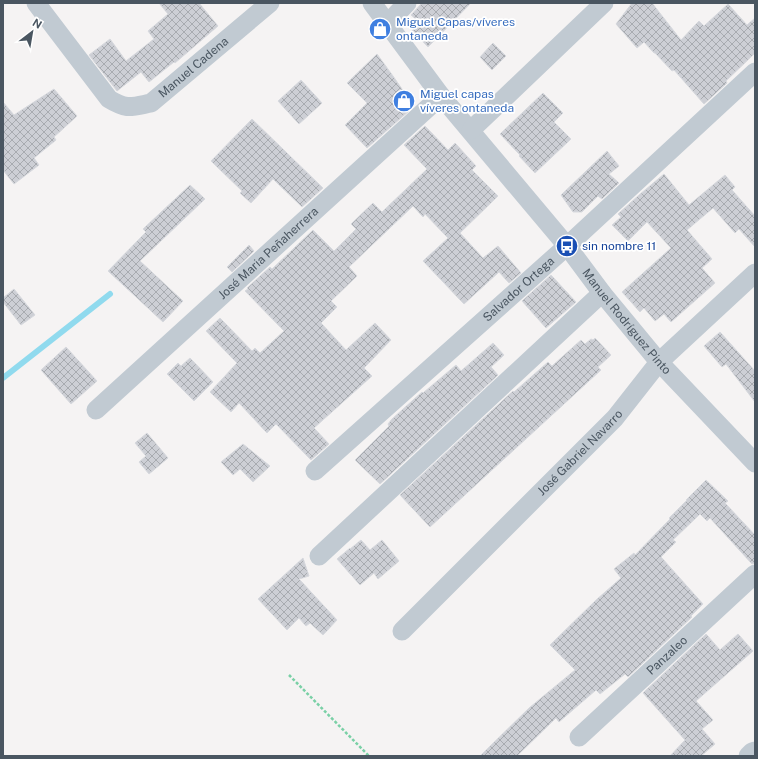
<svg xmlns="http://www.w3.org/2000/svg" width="758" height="759" font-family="'Public Sans',sans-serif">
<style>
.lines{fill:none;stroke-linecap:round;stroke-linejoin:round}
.stream{stroke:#90daee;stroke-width:6}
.building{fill:url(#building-cross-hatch);stroke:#d7d9de}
.path{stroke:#7ad0a6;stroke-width:2.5;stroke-dasharray:3 2;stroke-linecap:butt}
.minor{stroke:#c1cad2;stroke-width:19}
.labels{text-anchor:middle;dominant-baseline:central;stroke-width:3.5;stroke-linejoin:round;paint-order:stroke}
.shop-label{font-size:12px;fill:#366cbe;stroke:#fff;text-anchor:start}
.street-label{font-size:12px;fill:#4a5661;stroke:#fff}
.transit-label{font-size:12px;fill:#164399;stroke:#fff;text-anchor:start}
</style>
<defs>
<pattern id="building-cross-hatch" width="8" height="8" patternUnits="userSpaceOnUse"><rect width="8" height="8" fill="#cdcfd5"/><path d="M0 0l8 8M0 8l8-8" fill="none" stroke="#a8abb0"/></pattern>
</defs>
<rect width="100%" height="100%" fill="#f5f3f3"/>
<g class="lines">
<!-- stream -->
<polyline class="stream" points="3,378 110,294"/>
</g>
<!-- building -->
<g class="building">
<polygon points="159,3 199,3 218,26 175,63 174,62 149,82 141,72 117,91 89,55 110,39 126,61 154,39 148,31 168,14"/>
<polygon points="422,3 471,3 428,47 410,28 418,21 411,15"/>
<polygon points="632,3 652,3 681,40 699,21 704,26 728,4 747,25 755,18 755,53 726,81 727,83 704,104 674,70 672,71 655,53 654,53 644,42 637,48 616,24"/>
<polygon points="493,43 506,56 492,70 480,57"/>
<polygon points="377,54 393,76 413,105 409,109 410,110 367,148 345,125 367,103 347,83"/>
<polygon points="301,80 322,103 299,124 278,101"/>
<polygon points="54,89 77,116 54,137 56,140 34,158 39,165 14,184 3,170 3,102 14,115"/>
<polygon points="543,93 563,113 554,122 571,139 535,173 519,156 520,155 500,134"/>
<polygon points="252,119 323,188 302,207 273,179 251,203 240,193 242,191 211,161"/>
<polygon points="425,126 448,150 455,143 476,166 472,170 498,196 460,233 483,258 498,246 521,273 509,283 499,272 464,304 423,261 448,238 425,214 423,217 413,206 349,267 357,276 331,301 337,307 321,323 346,350 375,323 391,340 364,368 372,376 314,428 329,444 311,460 276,424 267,433 239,403 231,412 210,392 237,363 206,331 220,318 252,351 255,348 260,353 284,331 245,291 248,289 247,288 270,267 272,269 313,230 334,251 356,229 351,224 373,203 382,212 427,169 404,145"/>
<polygon points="607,151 619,166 609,174 619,183 602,199 598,196 582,212 573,212 561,195"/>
<polygon points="664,174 689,205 725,175 735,187 732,190 755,216 755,247 739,229 735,233 713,208 687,230 712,259 702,268 715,283 671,322 664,314 655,321 644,308 640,312 622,292 671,248 647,222 628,241 612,225 621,217 618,214 639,195"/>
<polygon points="190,185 205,199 140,261 183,301 163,322 108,271 146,232 143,229"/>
<polygon points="249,245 254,251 232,272 227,267"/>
<polygon points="551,275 576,302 546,328 522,301"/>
<polygon points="14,289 35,315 21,325 3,302 3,298"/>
<polygon points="720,332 755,371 755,402 726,364 722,367 704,346"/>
<polygon points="595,338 611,355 598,367 601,370 430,527 400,495 513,391 514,392 548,362 552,366 581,340 585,344 591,339 593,340"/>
<polygon points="493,343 504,355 491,367 498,375 380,484 355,460 389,426 388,424 392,419 422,392 423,393 456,365 461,371"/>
<polygon points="66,347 97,381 71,404 41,370"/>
<polygon points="190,358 213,382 194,401 167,374 178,363 181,366"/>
<polygon points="147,433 168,458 149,474 139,462 146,456 135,443"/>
<polygon points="243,444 270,466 253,482 240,469 233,475 221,462"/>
<polygon points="706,480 728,501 725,503 755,535 755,563 752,564 710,518 707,521 700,514 673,540 676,542 661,557 703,604 691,616 692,617 628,677 625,674 600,694 596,690 559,722 556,718 517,756 480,756 529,708 575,670 550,645 596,600 621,578 614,569 634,553 635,555 670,519 669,518 687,500 686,500"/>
<polygon points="361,540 370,550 382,540 399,561 378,579 374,573 360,585 337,559 350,548 350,549"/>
<polygon points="303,558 309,576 299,579 337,620 323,635 310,623 306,626 299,618 287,630 258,599"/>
<polygon points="706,634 720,650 738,634 753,651 696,701 713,720 702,729 715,744 701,756 670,756 685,740 643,693"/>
</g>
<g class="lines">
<!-- path -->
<polyline class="path" points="289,675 369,756"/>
<!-- minor -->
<g class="minor">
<path id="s1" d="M 36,3 L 109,99 C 127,110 131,107 151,103 L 270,3"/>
<path id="s2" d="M 372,3 L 441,96 L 567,246 L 602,293 L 659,362 L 755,463"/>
<polyline points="388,23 407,3"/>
<polyline points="471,130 604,3"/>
<path id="s3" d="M 96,410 L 441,96"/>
<path id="s4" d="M 315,471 L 567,246 L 755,72"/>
<polyline points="319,556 602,293"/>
<path id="s5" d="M 402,631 L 615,418 L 659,362 L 755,273"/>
<path id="s6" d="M 579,737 L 755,574"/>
<polyline points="748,756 752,752 755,751"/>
</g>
</g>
<!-- icons -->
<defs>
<g id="shop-disc" transform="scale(1.15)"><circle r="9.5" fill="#3f7fe0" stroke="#fff"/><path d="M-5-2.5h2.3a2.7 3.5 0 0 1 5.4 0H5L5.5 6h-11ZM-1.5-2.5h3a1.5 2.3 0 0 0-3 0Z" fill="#fff"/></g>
<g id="bus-disc" transform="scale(1.15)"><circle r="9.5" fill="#1a4fb4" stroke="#fff"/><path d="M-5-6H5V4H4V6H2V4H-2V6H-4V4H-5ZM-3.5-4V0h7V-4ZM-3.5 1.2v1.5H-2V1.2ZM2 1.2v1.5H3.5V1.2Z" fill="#fff"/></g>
</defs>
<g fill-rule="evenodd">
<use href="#shop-disc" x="380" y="29"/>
<use href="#shop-disc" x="404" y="101"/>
<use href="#bus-disc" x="567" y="246"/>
</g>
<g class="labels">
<!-- shop labels -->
<g class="shop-label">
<text x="396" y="22">Miguel Capas/víveres<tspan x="396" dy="14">ontaneda</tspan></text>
<text x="420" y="94">Miguel capas<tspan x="420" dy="14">víveres ontaneda</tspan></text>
</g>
<!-- street labels -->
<g class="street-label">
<text stroke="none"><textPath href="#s1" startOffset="220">Manuel Cadena</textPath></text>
<text stroke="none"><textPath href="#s3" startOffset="233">José Maria Peñaherrera</textPath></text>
<text stroke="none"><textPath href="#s4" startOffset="273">Salvador Ortega</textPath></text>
<text stroke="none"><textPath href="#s2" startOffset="408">Manuel Rodríguez Pinto</textPath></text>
<text stroke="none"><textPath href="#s5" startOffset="252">José Gabriel Navarro</textPath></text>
<text stroke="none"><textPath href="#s6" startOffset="120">Panzaleo</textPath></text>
</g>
<!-- transit labels -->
<g class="transit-label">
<text x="582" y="246">sin nombre 11</text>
</g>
</g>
<!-- border -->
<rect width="758" height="759" fill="none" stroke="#4a5661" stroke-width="8"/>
<!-- north arrow -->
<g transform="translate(32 32) rotate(31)" stroke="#ffffff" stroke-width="3" paint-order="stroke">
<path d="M0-3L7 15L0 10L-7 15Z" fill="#4a5661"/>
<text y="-6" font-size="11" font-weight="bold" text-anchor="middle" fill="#4a5661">N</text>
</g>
</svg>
